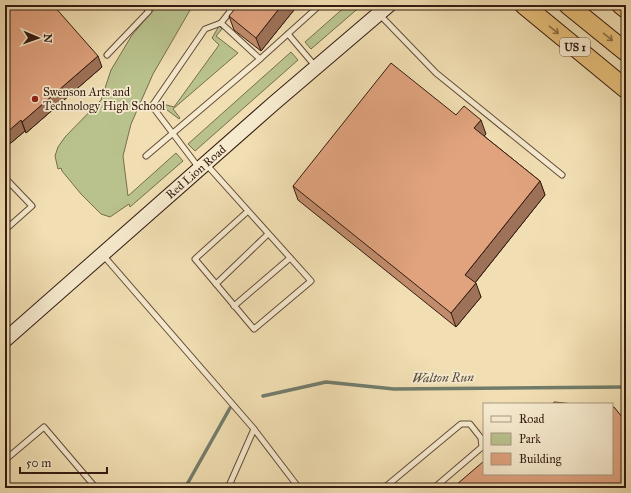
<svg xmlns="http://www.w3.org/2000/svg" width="631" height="493" font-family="'IM FELL Great Primer',serif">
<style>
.green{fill:#b9c28d;stroke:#766e4f}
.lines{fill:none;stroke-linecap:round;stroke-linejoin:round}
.stream{stroke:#727c6b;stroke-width:3.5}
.lane-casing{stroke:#634c3a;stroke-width:7}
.secondary-casing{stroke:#341b11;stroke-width:16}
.highway-casing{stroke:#341b11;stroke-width:20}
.lane{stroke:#f6eace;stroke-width:5}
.secondary{stroke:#f6eace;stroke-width:14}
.highway{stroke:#e8c07a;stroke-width:18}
.wall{fill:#c18c6c;stroke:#341b11}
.shaded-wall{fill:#9d7258;stroke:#341b11}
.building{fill:#e0a37e;stroke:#341b11}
.oneway{stroke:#8e6e46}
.poi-dot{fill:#8f2418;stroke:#f6eace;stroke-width:1.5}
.labels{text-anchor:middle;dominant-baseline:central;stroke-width:3.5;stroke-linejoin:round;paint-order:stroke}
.shield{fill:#f6eace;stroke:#6e594a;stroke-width:1}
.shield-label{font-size:11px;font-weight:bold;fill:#341b11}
.poi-label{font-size:12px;fill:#341b11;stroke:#f6eace;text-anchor:start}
.street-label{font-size:12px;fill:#341b11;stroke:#f6eace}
.water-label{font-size:13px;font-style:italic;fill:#534c3e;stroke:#f6eace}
</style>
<rect width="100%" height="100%" fill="#f1dfb3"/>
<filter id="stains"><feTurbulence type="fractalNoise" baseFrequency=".005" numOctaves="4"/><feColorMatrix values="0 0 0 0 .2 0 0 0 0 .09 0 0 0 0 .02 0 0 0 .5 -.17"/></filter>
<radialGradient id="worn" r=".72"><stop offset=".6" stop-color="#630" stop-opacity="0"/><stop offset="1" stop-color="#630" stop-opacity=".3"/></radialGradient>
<!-- green -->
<g class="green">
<polygon points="156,5 193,5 153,74 131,124 123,156 128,196 176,153 183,161 130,207 129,204 110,217 101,214 81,194 62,171 61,168 58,169 55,156 58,147 65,137 101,100 111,70 132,35 155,8"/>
<polygon points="347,5 362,5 311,49 305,42"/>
<polygon points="219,26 222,29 216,36 238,53 173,109 180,118 179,119 162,106 163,104 174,107 219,45 212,38"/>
<polygon points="291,52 298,60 195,151 188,144"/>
</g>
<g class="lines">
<!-- stream -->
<g class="stream">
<polyline points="263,396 326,382 394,389 626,387"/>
<polyline points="185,488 230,408"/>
</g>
<!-- lane casing -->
<g class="lane-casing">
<g id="lane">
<polyline points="379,14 436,73 562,175"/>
<polyline points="221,23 260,59 320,5"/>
<polyline points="288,34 316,67"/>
<polyline points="107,55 149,11 144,5"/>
<polyline points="146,156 260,59"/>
<polyline points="206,164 311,281 254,329 195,259 248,211"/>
<polyline points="199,168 152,106 205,29 221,23 235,5"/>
<polyline points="5,230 32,206 9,182"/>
<polyline points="103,255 254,429 228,488"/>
<polyline points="216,284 268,234"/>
<polyline points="234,306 290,258"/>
<polyline points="254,429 299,488"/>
<polyline points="5,460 44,427 96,488"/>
<polyline points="384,488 461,424 470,424 481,438 482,447 434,488"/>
</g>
</g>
<!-- secondary casing -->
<g class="secondary-casing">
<polyline id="secondary" points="5,340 273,104 389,5"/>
</g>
<!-- highway casing -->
<g class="highway-casing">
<g id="highway">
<polyline points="524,5 626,89"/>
<polyline points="568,5 626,52"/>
<polyline points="621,5 626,9"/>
</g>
</g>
<!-- lane -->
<use href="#lane" class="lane"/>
<!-- secondary -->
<use href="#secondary" class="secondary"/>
<!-- highway -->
<use href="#highway" class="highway"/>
</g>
<!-- wall -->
<g class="wall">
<polygon points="5,5 102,67 26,133 25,131 5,148"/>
<polygon points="298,5 261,51 234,30 229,16"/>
<polygon points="456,115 486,134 484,136 540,181 545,195 475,283 481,297 456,327 298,200 293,186"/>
</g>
<!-- shaded-wall -->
<g class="shaded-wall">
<polygon points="282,5 298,5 261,51 256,38"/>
<polygon points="98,56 102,67 26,133 22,122"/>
<polygon points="21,120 25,131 5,148 5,134"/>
<polygon points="481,120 486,134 479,142 474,128"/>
<polygon points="540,181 545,195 470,289 465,275"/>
<polygon points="476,283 481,297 456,327 451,313"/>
</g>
<!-- building -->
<g class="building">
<polygon points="5,5 53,5 98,56 22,122 21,120 5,134"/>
<polygon points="238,5 282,5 256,38 229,16"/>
<polygon points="391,63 456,115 464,106 481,120 474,128 540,181 465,275 476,283 451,313 293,186"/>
<polygon points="554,402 575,404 552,404"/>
<polygon points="612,407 614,407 626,422 626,488 458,488 456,485 484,461 484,474 612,474"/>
</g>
<!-- one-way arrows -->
<defs><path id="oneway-shaft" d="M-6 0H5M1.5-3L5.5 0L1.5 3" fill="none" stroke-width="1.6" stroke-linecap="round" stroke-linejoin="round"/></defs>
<g class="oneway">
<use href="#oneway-shaft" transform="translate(554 30) rotate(39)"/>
<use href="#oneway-shaft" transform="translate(608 37) rotate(39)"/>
</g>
<!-- markers -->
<circle class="poi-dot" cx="35" cy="99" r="4"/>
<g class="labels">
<!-- shield labels -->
<rect class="shield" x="560" y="38" width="30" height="18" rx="3"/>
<g class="shield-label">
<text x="575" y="47">US 1</text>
</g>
<!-- poi labels -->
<g class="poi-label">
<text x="43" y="92">Swenson Arts and<tspan x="43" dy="14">Technology High School</tspan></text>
</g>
<!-- street labels -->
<g class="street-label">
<text transform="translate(196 172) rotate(-41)">Red Lion Road</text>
</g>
<!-- water labels -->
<g class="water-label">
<text transform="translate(443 378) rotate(-1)">Walton Run</text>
</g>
</g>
<!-- margin -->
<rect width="631" height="493" fill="none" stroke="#f1dfb3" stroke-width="20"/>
<rect x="6" y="6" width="619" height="481" fill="none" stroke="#341b11" stroke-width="2"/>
<rect x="10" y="10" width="611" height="473" fill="none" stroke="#341b11"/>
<!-- legend -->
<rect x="483" y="403" width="130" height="72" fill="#f6eace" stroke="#a89782"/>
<rect x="491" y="416" width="20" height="6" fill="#f6eace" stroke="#a89782"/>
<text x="519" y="423" font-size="12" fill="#341b11">Road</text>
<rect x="491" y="433" width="20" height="12" fill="#b9c28d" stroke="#a89782"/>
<text x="519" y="443" font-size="12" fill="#341b11">Park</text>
<rect x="491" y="453" width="20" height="12" fill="#e0a37e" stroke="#a89782"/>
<text x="519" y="463" font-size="12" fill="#341b11">Building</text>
<!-- north arrow -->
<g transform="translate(38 38) rotate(92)" stroke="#f6eace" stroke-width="3" paint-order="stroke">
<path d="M0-3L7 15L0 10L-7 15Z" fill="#341b11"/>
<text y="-6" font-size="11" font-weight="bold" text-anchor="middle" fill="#341b11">N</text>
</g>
<!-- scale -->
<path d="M20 467v6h87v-6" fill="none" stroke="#341b11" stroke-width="2"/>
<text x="26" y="467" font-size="12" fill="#341b11" stroke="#f6eace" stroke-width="3" paint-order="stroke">50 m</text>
<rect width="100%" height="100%" filter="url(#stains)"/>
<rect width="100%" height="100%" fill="url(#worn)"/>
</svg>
